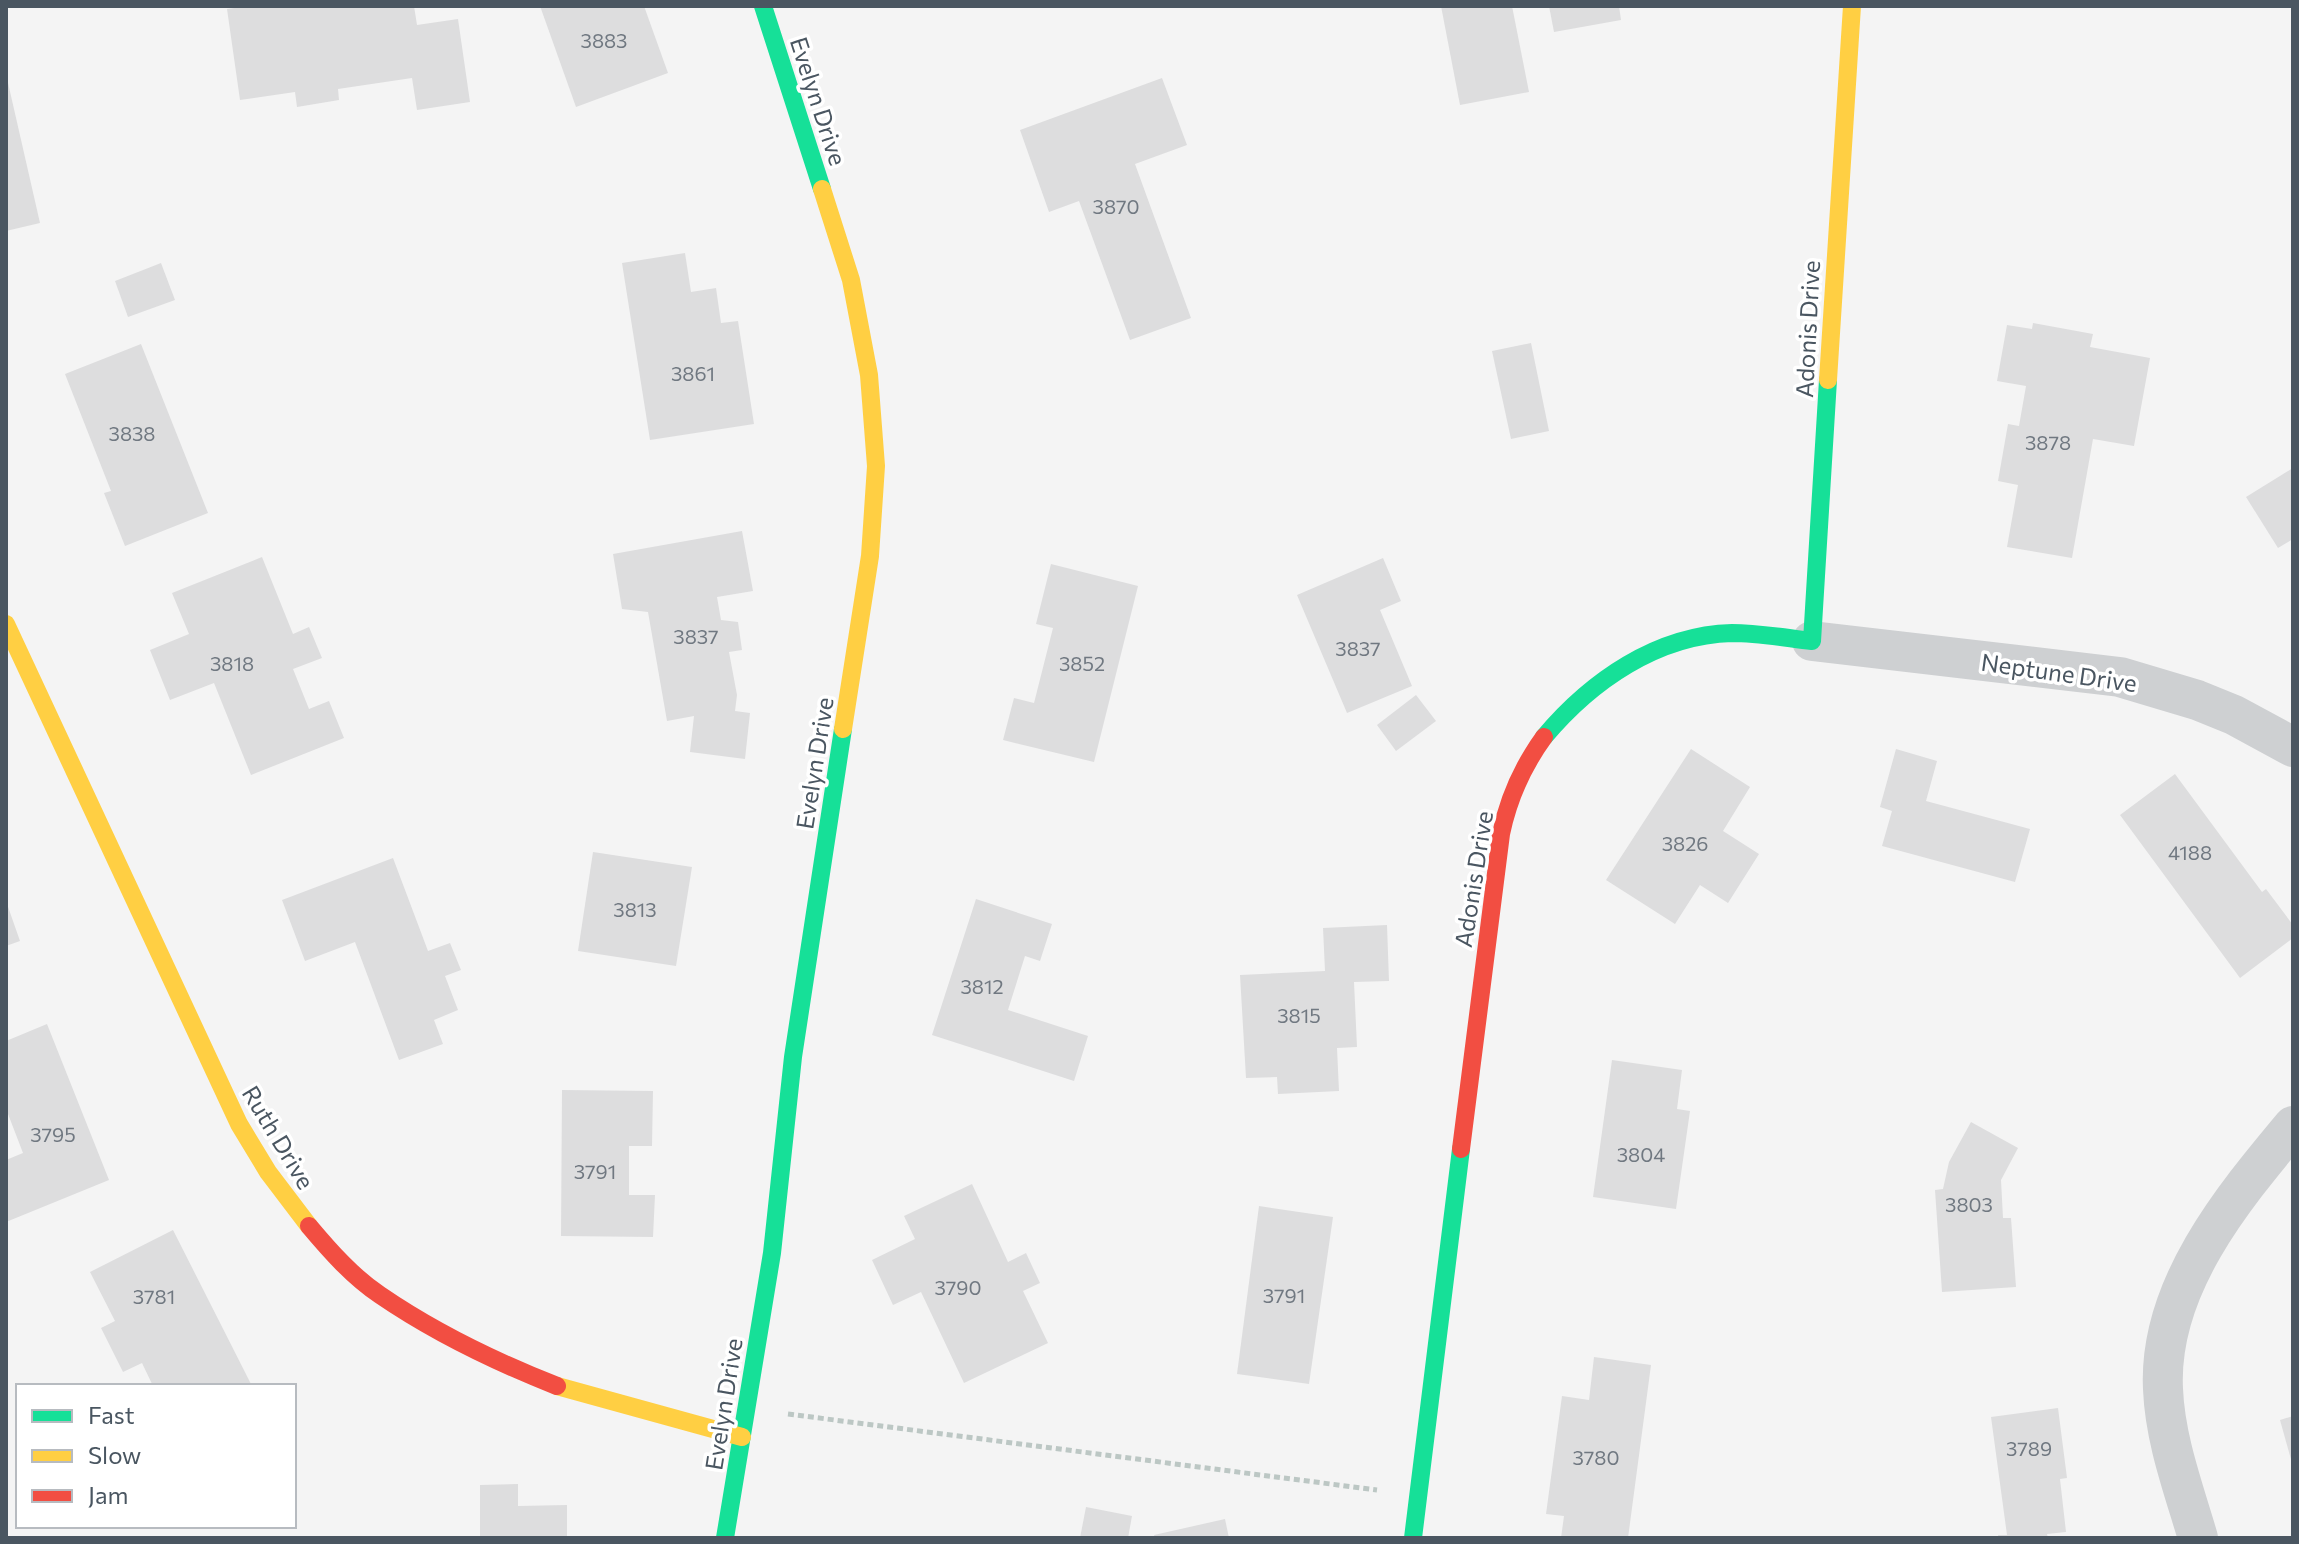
<svg xmlns="http://www.w3.org/2000/svg" width="2299" height="1544" font-family="Commissioner,sans-serif">
<style>
.building{fill:#ddddde}
.lines{fill:none;stroke-linecap:round;stroke-linejoin:round}
.path{stroke:#bcc7c4;stroke-width:5;stroke-dasharray:6 4;stroke-linecap:butt}
.street{stroke:#ced0d2;stroke-width:40}
.fast{stroke:#16e098;stroke-width:18}
.slow{stroke:#ffcf43;stroke-width:18}
.jam{stroke:#f24e42;stroke-width:18}
.labels{text-anchor:middle;dominant-baseline:central;stroke-width:7;stroke-linejoin:round;paint-order:stroke}
.number-label{font-size:20px;fill:#707881}
.street-label{font-size:24px;fill:#4a5661;stroke:#fff}
</style>
<rect width="100%" height="100%" fill="#f4f4f4"/>
<!-- building -->
<g class="building">
<polygon points="249,6 414,6 417,25 458,19 470,102 417,110 412,78 338,89 339,100 297,107 295,92 240,100 227,9"/>
<polygon points="540,6 644,6 668,73 576,107"/>
<polygon points="1441,6 1512,6 1529,92 1460,105"/>
<polygon points="1549,6 1619,6 1621,20 1554,32"/>
<polygon points="6,74 40,223 6,231"/>
<polygon points="1162,78 1187,145 1135,164 1191,318 1130,340 1079,201 1049,212 1020,130"/>
<polygon points="685,253 691,292 716,288 721,323 738,321 754,424 650,440 622,263"/>
<polygon points="161,263 175,300 128,317 115,281"/>
<polygon points="2033,323 2093,334 2090,347 2150,358 2134,446 2093,439 2072,558 2007,547 2018,485 1998,481 2008,424 2019,426 2026,386 1997,381 2007,325 2032,329"/>
<polygon points="1531,343 1549,431 1511,439 1492,351"/>
<polygon points="141,344 208,513 125,546 104,493 111,491 65,374"/>
<polygon points="2293,468 2293,539 2278,548 2246,497"/>
<polygon points="742,531 753,591 717,597 721,620 738,622 742,650 729,652 737,695 735,711 750,713 745,759 690,752 694,716 667,721 648,612 622,609 613,554"/>
<polygon points="262,557 293,634 309,627 322,658 293,669 309,709 329,701 344,738 251,775 214,683 170,700 150,650 189,634 172,593"/>
<polygon points="1383,558 1401,601 1380,610 1412,686 1347,713 1297,595"/>
<polygon points="1051,564 1138,586 1094,762 1003,740 1014,698 1034,703 1053,628 1036,624"/>
<polygon points="1416,695 1436,721 1396,751 1377,725"/>
<polygon points="1691,749 1750,787 1723,831 1759,854 1728,903 1700,885 1675,924 1606,880"/>
<polygon points="1896,749 1937,761 1926,801 2030,829 2015,882 1882,846 1892,811 1880,807"/>
<polygon points="2175,774 2262,892 2266,889 2293,925 2293,938 2240,978 2120,815"/>
<polygon points="593,852 692,867 676,966 578,951"/>
<polygon points="393,858 428,951 450,943 461,970 445,976 458,1010 434,1020 443,1044 399,1060 355,942 305,961 282,900"/>
<polygon points="976,899 1052,924 1040,961 1025,956 1008,1010 1088,1036 1074,1081 932,1035"/>
<polygon points="6,901 20,941 6,946"/>
<polygon points="1387,925 1389,981 1354,982 1357,1047 1337,1048 1339,1091 1278,1094 1277,1077 1246,1078 1240,975 1325,971 1323,928"/>
<polygon points="47,1024 109,1180 6,1222 6,1160 23,1153 8,1114 6,1115 6,1041"/>
<polygon points="1612,1060 1682,1070 1677,1109 1690,1111 1676,1209 1593,1197"/>
<polygon points="562,1090 653,1091 652,1146 629,1146 629,1195 655,1195 653,1237 561,1236"/>
<polygon points="1971,1122 2018,1148 2001,1180 2003,1218 2011,1218 2016,1287 1942,1292 1935,1190 1943,1189 1949,1162"/>
<polygon points="972,1184 1008,1262 1026,1253 1040,1283 1023,1291 1048,1343 964,1383 921,1292 893,1305 872,1260 915,1239 904,1216"/>
<polygon points="1259,1206 1333,1217 1309,1384 1237,1374"/>
<polygon points="173,1230 252,1386 153,1386 142,1363 123,1372 101,1328 115,1321 90,1272"/>
<polygon points="1594,1357 1651,1365 1628,1538 1561,1538 1564,1516 1546,1514 1562,1396 1589,1400"/>
<polygon points="2058,1408 2067,1478 2060,1479 2066,1532 2047,1534 2048,1538 1999,1538 1998,1535 2007,1535 1991,1417"/>
<polygon points="2293,1416 2293,1463 2292,1463 2280,1420"/>
<polygon points="518,1484 518,1506 567,1505 567,1538 480,1538 480,1485"/>
<polygon points="1086,1507 1132,1516 1128,1538 1080,1538"/>
<polygon points="1225,1519 1229,1538 1155,1538 1154,1535"/>
</g>
<g class="lines">
<!-- path -->
<polyline class="path" points="788,1414 1377,1490"/>
<!-- street -->
<g class="street">
<polyline points="1812,641 2120,677 2197,700 2234,715 2293,747"/>
<path d="M 2198,1538 C 2184,1490 2165,1440 2163,1389 C 2158,1288 2232,1199 2293,1126"/>
</g>
<!-- fast -->
<g class="fast">
<polyline points="763,6 822,189"/>
<path d="M 1544,737 C 1591,681 1657,635 1732,633 C 1759,633 1786,638 1812,641 L 1828,380"/>
<polyline points="725,1538 772,1253 793,1057 843,729"/>
<polyline points="1413,1538 1461,1149"/>
</g>
<!-- slow -->
<g class="slow">
<polyline points="822,189 851,280 869,375 876,466 870,556 843,729"/>
<polyline points="1828,380 1852,6"/>
<polyline points="6,624 239,1124 268,1172 309,1226"/>
<polyline points="557,1386 742,1437"/>
</g>
<!-- jam -->
<g class="jam">
<path d="M 1461,1149 L 1501,834 C 1508,800 1523,766 1544,737"/>
<path d="M 309,1226 C 330,1251 353,1277 380,1295 C 434,1332 496,1362 557,1386"/>
</g>
</g>
<g class="labels">
<!-- number labels -->
<g class="number-label">
<text x="604" y="40">3883</text>
<text x="1116" y="206">3870</text>
<text x="693" y="373">3861</text>
<text x="132" y="433">3838</text>
<text x="2048" y="442">3878</text>
<text x="696" y="636">3837</text>
<text x="1358" y="648">3837</text>
<text x="232" y="663">3818</text>
<text x="1082" y="663">3852</text>
<text x="1685" y="843">3826</text>
<text x="2190" y="852">4188</text>
<text x="635" y="909">3813</text>
<text x="982" y="986">3812</text>
<text x="1299" y="1015">3815</text>
<text x="53" y="1134">3795</text>
<text x="1641" y="1154">3804</text>
<text x="595" y="1171">3791</text>
<text x="1969" y="1204">3803</text>
<text x="958" y="1287">3790</text>
<text x="1284" y="1295">3791</text>
<text x="154" y="1296">3781</text>
<text x="2029" y="1448">3789</text>
<text x="1596" y="1457">3780</text>
</g>
<!-- street labels -->
<g class="street-label">
<text transform="translate(819 101) rotate(72)">Evelyn Drive</text>
<text transform="translate(1807 329) rotate(-87)">Adonis Drive</text>
<text transform="translate(2059 672) rotate(8)">Neptune Drive</text>
<text transform="translate(814 763) rotate(-81)">Evelyn Drive</text>
<text transform="translate(1473 879) rotate(-81)">Adonis Drive</text>
<text transform="translate(279 1137) rotate(59)">Ruth Drive</text>
<text transform="translate(723 1404) rotate(-81)">Evelyn Drive</text>
</g>
</g>
<!-- border -->
<rect width="2299" height="1544" fill="none" stroke="#4a5661" stroke-width="16"/>
<!-- legend -->
<rect x="16" y="1384" width="280" height="144" fill="#ffffff" stroke="#b7bbc0" stroke-width="2"/>
<rect x="32" y="1410" width="40" height="12" fill="#16e098" stroke="#b7bbc0" stroke-width="2"/>
<text x="88" y="1424" font-size="24" fill="#4a5661">Fast</text>
<rect x="32" y="1450" width="40" height="12" fill="#ffcf43" stroke="#b7bbc0" stroke-width="2"/>
<text x="88" y="1464" font-size="24" fill="#4a5661">Slow</text>
<rect x="32" y="1490" width="40" height="12" fill="#f24e42" stroke="#b7bbc0" stroke-width="2"/>
<text x="88" y="1504" font-size="24" fill="#4a5661">Jam</text>
</svg>
